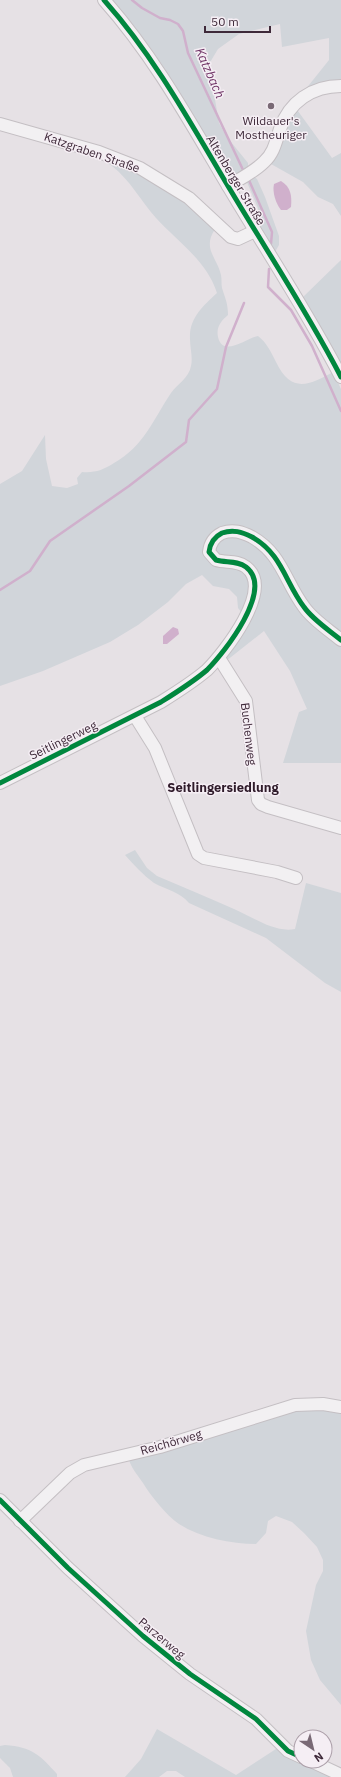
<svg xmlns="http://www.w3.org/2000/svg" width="341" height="1777" font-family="'IBM Plex Sans',sans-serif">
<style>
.green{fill:#d1d5da}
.water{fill:#d0b0cc}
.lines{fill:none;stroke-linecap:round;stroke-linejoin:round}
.stream{stroke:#d0b0cc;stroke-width:2.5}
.minor-casing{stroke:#c4bfc3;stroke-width:14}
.minor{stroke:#f2f0f2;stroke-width:12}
.cycleway-casing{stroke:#f5eef4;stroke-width:8}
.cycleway{stroke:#00873e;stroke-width:5}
.poi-dot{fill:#796975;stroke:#f5eef4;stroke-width:1.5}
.labels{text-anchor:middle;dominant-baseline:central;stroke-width:3;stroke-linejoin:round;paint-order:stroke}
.poi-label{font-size:12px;fill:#3e2939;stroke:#f5eef4}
.street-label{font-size:12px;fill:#3e2939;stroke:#f5eef4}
.water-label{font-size:13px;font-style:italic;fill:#703567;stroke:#f5eef4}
.neighbourhood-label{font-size:13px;font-weight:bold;fill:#2f1b2a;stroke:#f5eef4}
</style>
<rect width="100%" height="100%" fill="#e6e1e5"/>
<!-- green -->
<g class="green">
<polygon points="112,0 341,0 341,83 301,95 329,60 329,38 282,47 280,24 239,34 218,49 209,64 219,123 227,137 248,163 248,167 238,174 227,175 161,63 138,31"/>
<polygon points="295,107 332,158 341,153 341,216 333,204 318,197 303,182 271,164"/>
<path d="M 88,153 L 105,157 L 167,186 L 215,229 C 202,249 217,257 221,275 C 222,279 221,284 222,288 C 225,298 228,303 228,315 C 221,321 216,327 218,337 C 223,358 246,338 258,336 C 267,343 271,352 276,362 C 291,393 308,386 333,372 L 341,389 L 341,763 L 283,763 L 299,712 L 307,709 L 290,671 L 264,631 L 226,661 L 225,657 L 242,613 L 238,608 L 237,597 L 229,589 L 213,586 L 202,575 L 186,584 L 168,602 L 138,625 L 110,642 L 43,671 L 0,686 L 0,484 L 22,471 L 45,435 L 46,459 L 52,486 L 67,488 L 78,484 L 77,478 L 82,472 C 95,473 103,470 114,463 C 144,446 153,420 171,393 C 177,384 189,378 191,366 C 193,357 190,348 190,339 C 189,318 203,306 217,293 C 207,261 177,241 156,218 C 141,201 130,180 112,166 C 105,161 96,157 88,153 Z"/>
<polygon points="252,175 257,179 265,197 279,236 279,245 275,252 261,228 258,208 246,180"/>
<polygon points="341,260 341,367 301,299"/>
<path d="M 135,850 L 147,868 L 157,876 C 183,887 209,898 234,909 C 253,917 274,933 295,929 L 306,883 L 341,893 L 341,992 L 325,983 L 266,938 L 189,903 C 180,892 167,890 154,883 C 143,875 134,865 125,855 Z"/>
<path d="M 297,1408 L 341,1409 L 341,1705 L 320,1680 L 311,1660 L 306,1631 L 316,1585 L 323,1571 L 323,1560 L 317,1547 L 304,1533 L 292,1522 L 276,1516 L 268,1521 L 266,1533 L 256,1544 C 231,1544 201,1538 179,1524 C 166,1515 151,1496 143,1483 C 137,1474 130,1467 128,1456 Z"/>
<polygon points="157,1729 236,1775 279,1747 334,1777 185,1777 176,1771 167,1771 159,1777 125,1777 141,1759"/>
<path d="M 5,1745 C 32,1747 40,1755 57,1774 L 57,1777 L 13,1777 L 10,1768 L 0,1758 L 0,1746 Z"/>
</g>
<!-- water -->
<g class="water">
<path d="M 281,181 C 291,187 292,196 291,207 L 287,210 L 281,210 C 276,204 272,192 274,184 Z"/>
<polygon points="173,627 178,629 179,634 167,644 163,644 163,636"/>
</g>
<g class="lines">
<!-- stream -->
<g class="stream">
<polyline points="132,0 142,8 160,18 170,20 178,24 183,31 188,53 244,172"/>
<polyline points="248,178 272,232 271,244"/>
<polyline points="269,269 268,287 291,310 312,346 341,411"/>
<polyline points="0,590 30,571 50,541 129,486 186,442 189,420 217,389 226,347 244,303"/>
</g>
<!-- minor casing -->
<g class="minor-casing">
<g id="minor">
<path d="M 104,0 C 154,56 190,122 228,186 C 266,250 307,311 341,377"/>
<polyline points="0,124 99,152 140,168 189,198 231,237 238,239 255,231"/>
<path d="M 228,186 C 240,179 254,172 264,162 C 274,153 276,141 280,129 C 289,102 312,86 341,86"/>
<polyline points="219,658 246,701 258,800 261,804 268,807 341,828"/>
<polyline points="135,716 155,748 198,854 204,858 277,872 296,878"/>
<path d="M 0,783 L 161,702 C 177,692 193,682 207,670 C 224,653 275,589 246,567 C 237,560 226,563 216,560 L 209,552 C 210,543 214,537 222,533 C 233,529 242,532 252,537 C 282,554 285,582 304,607 C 313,620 329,630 341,640"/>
<polyline points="0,1500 68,1568 143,1636 190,1674 256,1719 288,1751 301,1757"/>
<polyline points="20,1521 70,1473 84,1465 160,1447 295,1405 323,1404 341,1407"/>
<polyline points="311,1761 341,1775"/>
</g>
</g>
<!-- minor -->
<use href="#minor" class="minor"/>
<!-- cycleway casing -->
<g class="cycleway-casing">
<g id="cycleway">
<path d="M 104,0 C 154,56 190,122 228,186 C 266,250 307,311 341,377"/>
<path d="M 0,783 L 161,702 C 177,692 193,682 207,670 C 224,653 275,589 246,567 C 237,560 226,563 216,560 L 209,552 C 210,543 214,537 222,533 C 233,529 242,532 252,537 C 282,554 285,582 304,607 C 313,620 329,630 341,640"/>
<polyline points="0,1500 68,1568 143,1636 190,1674 256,1719 288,1751 301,1757"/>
</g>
</g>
<!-- cycleway -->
<use href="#cycleway" class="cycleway"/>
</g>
<!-- markers -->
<circle class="poi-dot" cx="271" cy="106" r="4"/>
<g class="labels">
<!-- poi labels -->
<g class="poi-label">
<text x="271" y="120">Wildauer's<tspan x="271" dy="14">Mostheuriger</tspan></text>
</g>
<!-- street labels -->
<g class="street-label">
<text transform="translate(92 152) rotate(19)">Katzgraben Straße</text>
<text transform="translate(236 180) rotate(59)">Altenberger Straße</text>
<text transform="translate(249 734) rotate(83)">Buchenweg</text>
<text transform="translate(63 740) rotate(-26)">Seitlingerweg</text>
<text transform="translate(171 1442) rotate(-16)">Reichörweg</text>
<text transform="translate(162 1638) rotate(40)">Parzerweg</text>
</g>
<!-- water labels -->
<g class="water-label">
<text transform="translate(210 73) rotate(66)">Katzbach</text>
</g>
<!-- neighbourhood labels -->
<g class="neighbourhood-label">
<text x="223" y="787">Seitlingersiedlung</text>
</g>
</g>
<!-- north arrow -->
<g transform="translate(313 1749) rotate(145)"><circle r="19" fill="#f5eef4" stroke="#ac9fa9"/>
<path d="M0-3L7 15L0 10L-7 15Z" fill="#796975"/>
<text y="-6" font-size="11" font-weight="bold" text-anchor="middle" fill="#3e2939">N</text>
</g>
<!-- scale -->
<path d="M205 26v6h65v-6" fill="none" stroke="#3e2939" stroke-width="2"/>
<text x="211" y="26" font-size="12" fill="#3e2939" stroke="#f5eef4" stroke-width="3" paint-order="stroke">50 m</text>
</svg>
